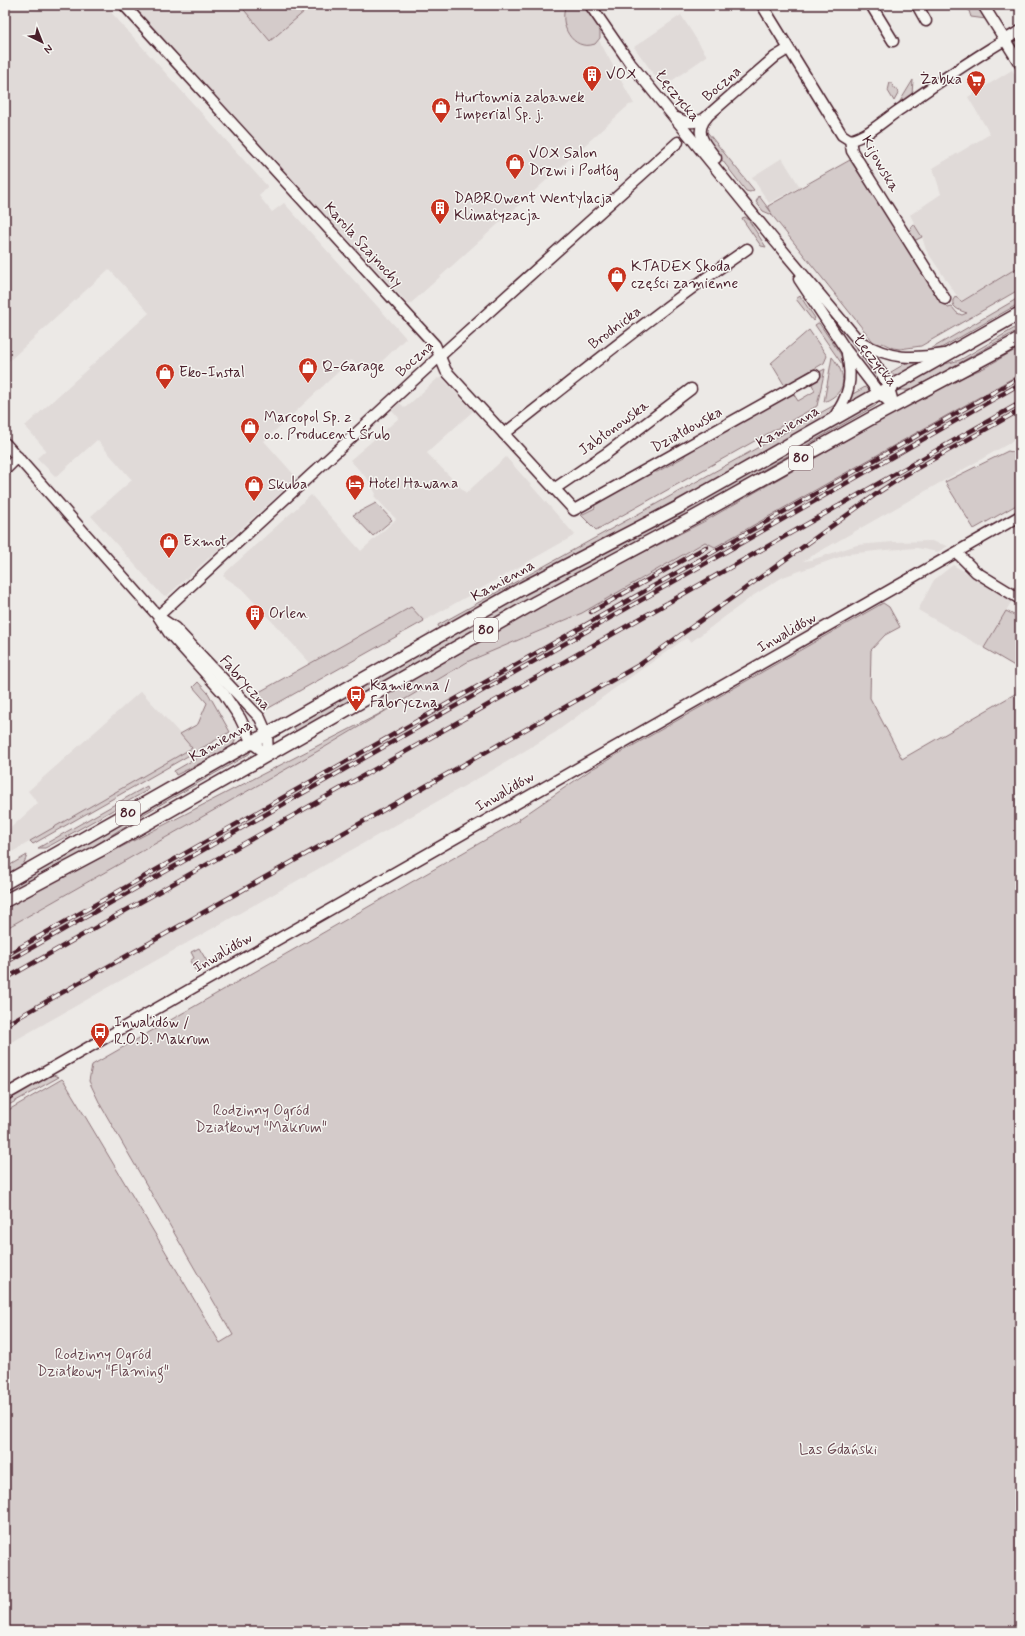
<svg xmlns="http://www.w3.org/2000/svg" width="1025" height="1636" font-family="Mynerve,sans-serif">
<style>
.built{fill:#e0dad8}
.green{fill:#d4cbca;stroke:#8f757a}
.lines{fill:none;stroke-linecap:round;stroke-linejoin:round}
.minor-casing{stroke:#4a1f2b;stroke-width:13}
.major-casing{stroke:#4a1f2b;stroke-width:15}
.minor{stroke:#f6f6f2;stroke-width:10}
.major{stroke:#f6f6f2;stroke-width:12}
.rail-casing{stroke:#4a1f2b;stroke-width:4.5}
.rail{stroke:#f6f6f2;stroke-width:3;stroke-dasharray:9;stroke-linecap:butt}
.labels{text-anchor:middle;dominant-baseline:central;stroke-width:3;stroke-linejoin:round;paint-order:stroke}
.shield{fill:#f6f6f2;stroke:#7e6067;stroke-width:1}
.shield-label{font-size:14px;font-weight:bold;fill:#4a1f2b}
.poi-label{font-size:15px;fill:#4a1f2b;stroke:#f6f6f2;text-anchor:start}
.street-label{font-size:15px;fill:#4a1f2b;stroke:#f6f6f2}
.park-label{font-size:15px;fill:#6c4a53;stroke:#f6f6f2}
</style>
<rect width="100%" height="100%" fill="#ece9e6"/>
<filter id="ink" filterUnits="userSpaceOnUse"><feTurbulence type="fractalNoise" baseFrequency=".025" numOctaves="2"/><feDisplacementMap in="SourceGraphic" scale="8" xChannelSelector="R" yChannelSelector="G"/><feConvolveMatrix kernelMatrix="1 2 1 2 8 2 1 2 1" color-interpolation-filters="sRGB"/></filter>
<g filter="url(#ink)">
<!-- built -->
<g class="built">
<polygon points="5,5 98,5 102,9 109,10 268,187 259,196 272,212 284,203 406,338 371,372 351,360 264,441 297,478 167,596 162,595 91,516 132,480 97,440 56,477 37,458 46,450 25,426 149,313 109,269 9,361 5,357"/>
<polygon points="130,5 574,5 600,42 634,104 629,105 409,305"/>
<polygon points="681,15 707,56 663,87 634,47"/>
<polygon points="1012,70 1020,82 1020,266 961,302 926,250 922,237 910,215 941,194 933,168 990,134 968,97"/>
<polygon points="782,158 800,187 769,203 752,177"/>
<polygon points="1020,374 1020,437 803,561 811,560 857,545 893,542 931,541 948,546 938,552 917,548 885,550 848,554 783,577 754,595 691,642 686,638 611,691 556,732 498,767 5,1046 5,929 325,747 469,661 582,613 705,542 715,547"/>
<polygon points="441,377 473,411 427,453 466,493 506,457 575,535 424,621 411,607 311,664 242,589 223,576 227,571 311,495 361,551 396,519 374,496 376,494 370,482 350,460 399,418 392,410 400,403 405,408 438,378 439,379"/>
<polygon points="953,565 1013,599 984,648 918,610 934,580"/>
<polygon points="141,691 193,748 5,856 5,833 38,803 28,791"/>
</g>
<!-- green -->
<g class="green">
<polygon points="240,5 312,5 270,41"/>
<path d="M 566,5 L 585,5 L 600,26 L 600,38 L 595,44 C 572,52 558,24 566,5 Z"/>
<polygon points="967,5 977,5 986,19 971,17"/>
<polygon points="913,80 912,95 899,103"/>
<polygon points="890,82 895,89 899,92 894,101 888,91"/>
<polygon points="704,128 754,190 750,192 746,191 705,138"/>
<path d="M 850,160 L 948,308 L 952,307 L 957,313 L 962,315 L 967,313 C 961,311 951,308 953,300 L 956,296 L 961,302 L 1020,266 L 1020,289 L 921,346 L 900,349 L 893,348 L 882,343 L 879,346 L 875,344 L 771,214 L 772,213 L 770,214 L 763,211 L 756,202 L 759,196 L 771,212 L 768,206 Z"/>
<polygon points="745,217 748,219 766,247 761,246 743,220 742,218"/>
<polygon points="914,224 922,237 916,240 912,239 909,233 911,226"/>
<polygon points="800,296 815,318 813,321 796,299"/>
<polygon points="1020,297 1020,303 941,348 924,353"/>
<polygon points="818,323 819,323 841,355 845,365 844,367 815,325"/>
<polygon points="1020,325 1020,329 916,387 910,390 897,390 938,366 960,360"/>
<polygon points="809,330 827,356 824,363 785,386 771,363"/>
<polygon points="1020,347 1020,374 715,547 705,542 582,613 469,661 325,747 5,929 5,907 385,711 379,702 395,688 558,596 705,521 937,388 984,368"/>
<path d="M 832,357 C 847,375 848,392 824,402 Z"/>
<polygon points="908,362 922,362 896,378 891,372"/>
<polygon points="825,369 817,406 596,530 581,515 595,508 594,504 651,471 657,472 684,457 687,452 793,393 798,401 815,391 811,382 817,373"/>
<polygon points="867,386 871,391 849,404 851,395"/>
<polygon points="840,402 829,417 439,629 438,625"/>
<polygon points="875,402 878,403 875,406 761,471 720,499 297,733 293,725 543,583 723,489"/>
<polygon points="1020,449 1020,503 974,529 945,482 1008,451 1012,452"/>
<polygon points="376,503 392,520 373,536 353,515"/>
<polygon points="883,603 889,607 900,627 885,635 871,650 870,698 902,759 1020,691 1020,1631 5,1631 5,1112 62,1079 64,1081 220,1343 233,1335 101,1106 89,1081 92,1065 520,820 519,819 592,769"/>
<polygon points="411,607 424,621 267,709 260,706 252,696"/>
<polygon points="1006,611 1020,618 1020,671 1018,668 984,648"/>
<polygon points="198,682 208,693 230,732 33,844 30,841 192,748 180,734 198,724 207,703 193,687"/>
<polygon points="237,735 234,743 229,749 176,775 174,771"/>
<polygon points="252,748 252,749 249,754 144,814 79,856 5,896 5,889"/>
<polygon points="147,786 148,790 53,844 45,848 38,848"/>
<path d="M 27,855 C 24,868 15,871 5,877 L 5,868 Z"/>
<polygon points="199,948 208,963 195,970 190,961 194,958 191,952"/>
<polygon points="53,1075 59,1077 5,1107 5,1101 49,1076"/>
</g>
<g class="lines">
<!-- minor casing -->
<g class="minor-casing">
<g id="minor">
<polyline points="124,5 435,345 446,371 574,510 815,375"/>
<polyline points="590,5 630,63 774,240 858,340 882,374 889,388 894,406"/>
<polyline points="762,5 842,135 850,140 852,151 945,299"/>
<polyline points="871,5 893,41"/>
<polyline points="917,5 926,21"/>
<polyline points="983,5 1020,64"/>
<path d="M 707,117 C 693,133 705,144 716,158"/>
<path d="M 677,118 C 686,124 694,123 704,119 L 775,57 L 788,49"/>
<path d="M 850,140 C 869,136 886,118 902,108 C 940,81 980,54 1020,31"/>
<polyline points="799,279 846,350 879,393 894,406"/>
<path d="M 861,342 C 892,360 911,359 945,354"/>
<path d="M 833,419 C 849,396 853,381 847,354"/>
<path d="M 504,434 C 584,371 663,307 747,249"/>
<polyline points="5,443 158,616 169,633 224,694 240,718 252,743 268,755"/>
<polyline points="5,470 18,457"/>
<polyline points="554,489 607,453 691,389"/>
<polyline points="957,553 976,572 1020,599"/>
<polyline points="158,616 440,356 678,142"/>
<polyline points="163,620 175,628 260,718 267,734 268,755"/>
<polyline points="5,1095 1020,516"/>
</g>
</g>
<!-- major casing -->
<g class="major-casing">
<g id="major">
<polyline points="5,883 523,588 679,507 1020,313"/>
<polyline points="5,901 99,851 536,602 691,519 870,419 1020,339"/>
</g>
</g>
<!-- minor -->
<use href="#minor" class="minor"/>
<!-- major -->
<use href="#major" class="major"/>
<!-- rail casing -->
<g class="rail-casing">
<g id="rail">
<polyline points="591,612 706,547"/>
<polyline points="5,956 1020,377"/>
<polyline points="5,963 1020,384"/>
<polyline points="5,979 1020,403"/>
<polyline points="5,1025 639,665 879,492 905,475 1020,410"/>
</g>
</g>
<!-- rail -->
<use href="#rail" class="rail"/>
</g>
</g>
<!-- icons -->
<defs>
<g id="building-pin" transform="scale(1)"><path d="M0 17L-7.5 6A9.5 9.5 0 1 1 7.5 6Z" fill="#c8321e" stroke="#f6f6f2"/><path d="M-4-6H4V6H1V3H-1V6H-4ZM-2.5-4.3h1.7v1.8h-1.7ZM.8-4.3h1.7v1.8H.8ZM-2.5-1h1.7V.8h-1.7ZM.8-1h1.7V.8H.8Z" fill="#fff"/></g>
<g id="supermarket-pin" transform="scale(1)"><path d="M0 17L-7.5 6A9.5 9.5 0 1 1 7.5 6Z" fill="#c8321e" stroke="#f6f6f2"/><path d="M-6-5.5h2.5l.6 2H6L4.5 2H-2.5L-4.4-4H-6ZM-1.5 3.2a1.3 1.3 0 1 0 .1 0ZM3 3.2a1.3 1.3 0 1 0 .1 0Z" fill="#fff"/></g>
<g id="shop-pin" transform="scale(1)"><path d="M0 17L-7.5 6A9.5 9.5 0 1 1 7.5 6Z" fill="#c8321e" stroke="#f6f6f2"/><path d="M-5-2.5h2.3a2.7 3.5 0 0 1 5.4 0H5L5.5 6h-11ZM-1.5-2.5h3a1.5 2.3 0 0 0-3 0Z" fill="#fff"/></g>
<g id="hotel-pin" transform="scale(1)"><path d="M0 17L-7.5 6A9.5 9.5 0 1 1 7.5 6Z" fill="#c8321e" stroke="#f6f6f2"/><path d="M-6-4.5h1.5V1H6V5H4.5V3h-9V5H-6ZM-4 0a1.8 1.8 0 1 1 3.6 0ZM.5 0V-2.5h3Q6-2.5 6 0Z" fill="#fff"/></g>
<g id="bus-pin" transform="scale(1)"><path d="M0 17L-7.5 6A9.5 9.5 0 1 1 7.5 6Z" fill="#c8321e" stroke="#f6f6f2"/><path d="M-5-6H5V4H4V6H2V4H-2V6H-4V4H-5ZM-3.5-4V0h7V-4ZM-3.5 1.2v1.5H-2V1.2ZM2 1.2v1.5H3.5V1.2Z" fill="#fff"/></g>
</defs>
<g fill-rule="evenodd">
<use href="#building-pin" x="592" y="75"/>
<use href="#supermarket-pin" x="976" y="80"/>
<use href="#shop-pin" x="441" y="107"/>
<use href="#shop-pin" x="515" y="163"/>
<use href="#building-pin" x="440" y="208"/>
<use href="#shop-pin" x="617" y="276"/>
<use href="#shop-pin" x="308" y="367"/>
<use href="#shop-pin" x="165" y="373"/>
<use href="#shop-pin" x="250" y="427"/>
<use href="#hotel-pin" x="355" y="484"/>
<use href="#shop-pin" x="254" y="485"/>
<use href="#shop-pin" x="169" y="542"/>
<use href="#building-pin" x="255" y="614"/>
<use href="#bus-pin" x="356" y="695"/>
<use href="#bus-pin" x="100" y="1032"/>
</g>
<g class="labels">
<!-- shield labels -->
<g class="shield">
<rect x="789" y="446" width="24" height="24" rx="3"/>
<rect x="474" y="618" width="24" height="24" rx="3"/>
<rect x="116" y="801" width="24" height="24" rx="3"/>
</g>
<g class="shield-label">
<text x="801" y="458">80</text>
<text x="486" y="630">80</text>
<text x="128" y="813">80</text>
</g>
<!-- poi labels -->
<g class="poi-label">
<text x="606" y="75">VOX</text>
<text x="962" y="80" text-anchor="end">Żabka</text>
<text x="455" y="98">Hurtownia zabawek<tspan x="455" dy="17">Imperial Sp. j.</tspan></text>
<text x="529" y="154">VOX Salon<tspan x="529" dy="17">Drzwi i Podłóg</tspan></text>
<text x="454" y="199">DABROwent Wentylacja<tspan x="454" dy="17">Klimatyzacja</tspan></text>
<text x="631" y="267">KTADEX Skoda<tspan x="631" dy="17">części zamienne</tspan></text>
<text x="322" y="367">Q-Garage</text>
<text x="179" y="373">Eko-Instal</text>
<text x="264" y="418">Marcopol Sp. z<tspan x="264" dy="17">o.o. Producent Śrub</tspan></text>
<text x="369" y="484">Hotel Hawana</text>
<text x="268" y="485">Skuba</text>
<text x="183" y="542">Exmot</text>
<text x="269" y="614">Orlen</text>
<text x="370" y="686">Kamienna /<tspan x="370" dy="17">Fabryczna</tspan></text>
<text x="114" y="1023">Inwalidów /<tspan x="114" dy="17">R.O.D. Makrum</tspan></text>
</g>
<!-- street labels -->
<g class="street-label">
<text transform="translate(722 84) rotate(-41)">Boczna</text>
<text transform="translate(677 96) rotate(51)">Łęczycka</text>
<text transform="translate(880 164) rotate(61)">Kijowska</text>
<text transform="translate(363 245) rotate(48)">Karola Szajnochy</text>
<text transform="translate(615 328) rotate(-37)">Brodnicka</text>
<text transform="translate(415 359) rotate(-43)">Boczna</text>
<text transform="translate(875 361) rotate(52)">Łęczycka</text>
<text transform="translate(788 427) rotate(-30)">Kamienna</text>
<text transform="translate(614 428) rotate(-36)">Jabłonowska</text>
<text transform="translate(687 430) rotate(-29)">Działdowska</text>
<text transform="translate(503 581) rotate(-29)">Kamienna</text>
<text transform="translate(787 633) rotate(-30)">Inwalidów</text>
<text transform="translate(245 683) rotate(48)">Fabryczna</text>
<text transform="translate(221 741) rotate(-30)">Kamienna</text>
<text transform="translate(505 792) rotate(-30)">Inwalidów</text>
<text transform="translate(223 953) rotate(-30)">Inwalidów</text>
</g>
<!-- park labels -->
<g class="park-label">
<text x="261" y="1111">Rodzinny Ogród<tspan x="261" dy="17">Działkowy "Makrum"</tspan></text>
<text x="103" y="1355">Rodzinny Ogród<tspan x="103" dy="17">Działkowy "Flaming"</tspan></text>
<text x="838" y="1450">Las Gdański</text>
</g>
</g>
<!-- margin -->
<rect width="1025" height="1636" fill="none" stroke="#f6f6f2" stroke-width="20"/>
<rect x="10" y="10" width="1005" height="1616" fill="none" stroke="#4a1f2b" stroke-width="1.5" filter="url(#ink)"/>
<!-- north arrow -->
<g transform="translate(42 42) rotate(137)" stroke="#f6f6f2" stroke-width="3" paint-order="stroke">
<path d="M0-3L7 15L0 10L-7 15Z" fill="#4a1f2b"/>
<text y="-6" font-size="11" font-weight="bold" text-anchor="middle" fill="#4a1f2b">N</text>
</g>
</svg>
